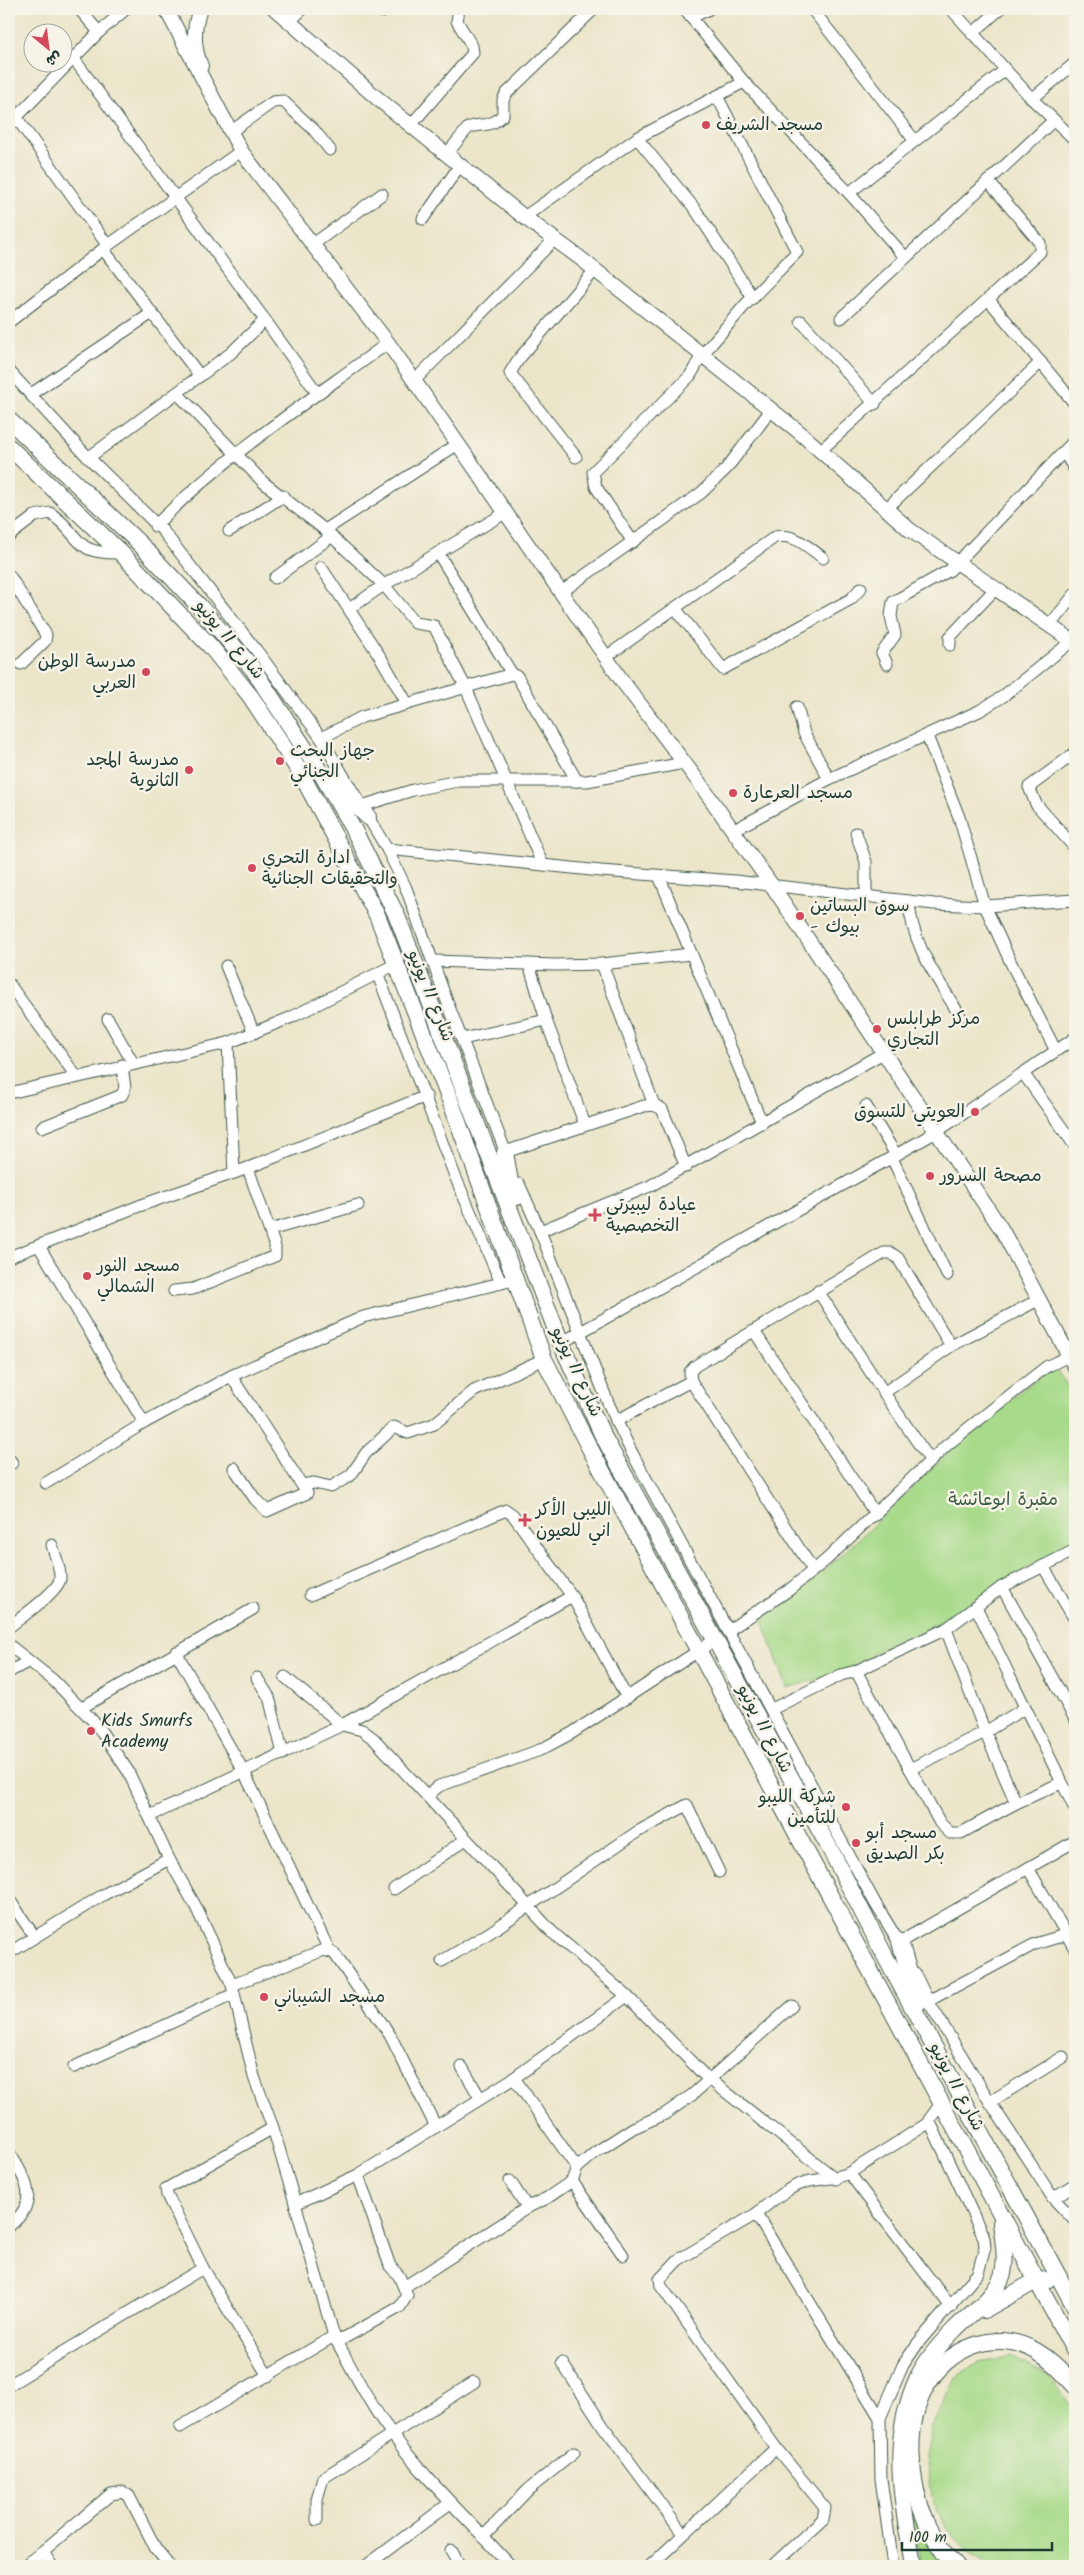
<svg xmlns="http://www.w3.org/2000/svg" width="1084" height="2575" font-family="Kalam,'Playpen Sans Arabic',sans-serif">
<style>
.green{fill:#a7da89;stroke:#638c5e}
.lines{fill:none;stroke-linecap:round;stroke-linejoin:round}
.minor-casing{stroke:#3e564a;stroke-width:13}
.major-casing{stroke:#3e564a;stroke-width:16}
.highway-casing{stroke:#3e564a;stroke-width:18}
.minor{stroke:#fff;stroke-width:11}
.major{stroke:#fff;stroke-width:14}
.highway{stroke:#fff;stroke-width:16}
.poi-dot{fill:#d1495b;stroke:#f7f3e8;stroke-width:2}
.labels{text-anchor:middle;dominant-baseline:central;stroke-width:5;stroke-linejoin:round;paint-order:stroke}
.poi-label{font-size:18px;fill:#1f3d34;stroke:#f7f3e8;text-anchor:start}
.street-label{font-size:18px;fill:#1f3d34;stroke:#f7f3e8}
.park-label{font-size:18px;fill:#3a5c45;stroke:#f7f3e8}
</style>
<rect width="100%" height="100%" fill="#f7f3e8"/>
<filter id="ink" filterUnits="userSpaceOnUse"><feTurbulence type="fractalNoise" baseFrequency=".02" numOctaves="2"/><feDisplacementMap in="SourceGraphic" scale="10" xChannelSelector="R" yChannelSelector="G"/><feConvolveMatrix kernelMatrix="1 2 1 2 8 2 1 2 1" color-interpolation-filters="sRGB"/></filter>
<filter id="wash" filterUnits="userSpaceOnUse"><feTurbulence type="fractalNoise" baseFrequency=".0096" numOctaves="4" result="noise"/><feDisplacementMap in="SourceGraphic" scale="20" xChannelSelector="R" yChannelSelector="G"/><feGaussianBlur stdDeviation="1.12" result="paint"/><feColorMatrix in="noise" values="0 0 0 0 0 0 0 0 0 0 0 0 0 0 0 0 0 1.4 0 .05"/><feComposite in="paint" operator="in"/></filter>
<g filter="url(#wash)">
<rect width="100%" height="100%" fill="#ebe5c9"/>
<!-- green -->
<g class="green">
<path d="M 1053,1366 L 1075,1395 L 1075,1539 L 906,1643 L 871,1654 L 874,1663 L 787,1688 L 762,1618 C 832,1571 891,1507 952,1448 C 984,1419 1019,1393 1053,1366 Z"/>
<polygon points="1011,2357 1050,2376 1075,2412 1075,2561 1062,2566 993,2566 967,2551 945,2527 933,2501 926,2457 933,2422 954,2380 978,2362"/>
<polygon points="910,2491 932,2551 945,2566 921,2566 912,2525"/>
</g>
</g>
<g filter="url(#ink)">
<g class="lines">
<!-- minor casing -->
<g class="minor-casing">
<g id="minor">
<polyline points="79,9 99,32"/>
<polyline points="380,9 383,12"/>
<polyline points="684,9 744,82 849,193 905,257"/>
<polyline points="812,9 915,141"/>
<polyline points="951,9 1032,99 1075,140"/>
<polyline points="692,17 709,9"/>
<polyline points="290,21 303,9"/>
<polyline points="972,34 1000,9"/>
<polyline points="74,59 265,320"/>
<polyline points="1032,99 1075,63"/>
<polyline points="16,117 108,246"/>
<polyline points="9,125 99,32 126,9"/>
<polyline points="411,125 473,53 472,46 457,21 459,9"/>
<polyline points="230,132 273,102 283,101 314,130 330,150"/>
<polyline points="637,138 695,209 753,298"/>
<path d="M 446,155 L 468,128 C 481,122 490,129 503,115 L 503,100 L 506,94 L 594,9"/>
<polyline points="849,193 1005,70"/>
<polyline points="524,217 637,138 744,82"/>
<polyline points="423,219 460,165"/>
<polyline points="312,245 382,194"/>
<polyline points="103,249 200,376"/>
<polyline points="989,300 1075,404"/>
<polyline points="841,318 1054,120"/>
<polyline points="801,321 875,404"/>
<polyline points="9,322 103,249 241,151"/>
<polyline points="9,371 84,453 163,531 260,655 321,738 387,849 406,888 448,1004 508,1158"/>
<polyline points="414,381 555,239"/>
<polyline points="177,393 263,482 325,530 384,585 415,623 434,626 466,688 542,863"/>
<polyline points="31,394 152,313"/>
<polyline points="820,451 1040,252 1040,243 988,181"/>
<polyline points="1064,452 1075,470"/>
<polyline points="576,457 510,373 518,360 595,270"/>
<polyline points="88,458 231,353 265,320 318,394"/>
<polyline points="886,509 1041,362"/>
<path d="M 155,526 C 224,456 309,401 388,343"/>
<polyline points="325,530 458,444"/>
<polyline points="229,531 283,496"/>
<path d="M 9,536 L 35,516 L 50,513 C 84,536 70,554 121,553"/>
<polyline points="633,542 596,487 593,472 690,376 702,355 746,304 797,252 717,96"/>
<polyline points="438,553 512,674"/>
<polyline points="321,567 381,658 407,703"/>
<polyline points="9,575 46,635 45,641 21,664"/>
<polyline points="275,578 332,536"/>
<polyline points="560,593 701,493 726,469 771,410"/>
<polyline points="675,608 723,669 851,599 861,588"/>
<polyline points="349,609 384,585 505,513"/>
<polyline points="1050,625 1075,594"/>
<polyline points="950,645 950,637 996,588"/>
<path d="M 606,657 L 775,537 C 795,533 808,547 823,558"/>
<polyline points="887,664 882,653 895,635 891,616 893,602 950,570 1075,440"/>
<polyline points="797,707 804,733 829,779"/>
<polyline points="927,736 959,817 985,906 1011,963 1056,1051"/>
<polyline points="321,738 362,717 512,674 517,676 577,781"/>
<polyline points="1075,753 1029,787 1036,804 1075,848"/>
<polyline points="362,806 413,790 458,781 587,781 684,763"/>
<polyline points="732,831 829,779 979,711 1002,697 1072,641"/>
<polyline points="856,833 866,862 866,895"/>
<polyline points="387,849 601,871 735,881 934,904 985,906 1075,900"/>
<polyline points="659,876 762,1123"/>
<path d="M 909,901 C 911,945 939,980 960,1016"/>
<polyline points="433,961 555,965 602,964 691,954"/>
<polyline points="529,964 546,1020 585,1125"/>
<polyline points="602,964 654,1105"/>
<polyline points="226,966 254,1033"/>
<polyline points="378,975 455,1176 501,1283"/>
<polyline points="9,984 76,1076"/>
<polyline points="108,1019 133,1063"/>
<polyline points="463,1039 546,1020"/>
<polyline points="228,1043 234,1173"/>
<polyline points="1023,1073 1075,1146"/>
<polyline points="9,1093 228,1043 292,1017 396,964"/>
<polyline points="866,1106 896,1155"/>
<polyline points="42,1127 122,1095 125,1088 122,1065"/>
<polyline points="505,1152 644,1106 654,1105 662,1109 686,1167"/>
<polyline points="892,1158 947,1275"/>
<polyline points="519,1184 540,1231 650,1186 883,1053"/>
<polyline points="270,1230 358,1205"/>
<polyline points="540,1231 609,1405 631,1451 875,1903 903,1949"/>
<polyline points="39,1246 144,1423"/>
<polyline points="9,1257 139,1206 248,1168 426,1096"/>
<polyline points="174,1291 193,1289 275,1256 275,1247 248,1168"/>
<path d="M 818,1291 C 855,1348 891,1406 931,1461"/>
<polyline points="754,1331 876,1515"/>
<polyline points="561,1343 896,1155 936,1132 1075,1038"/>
<polyline points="231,1376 307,1493 267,1511 255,1499 234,1468"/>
<polyline points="885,1392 951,1346 1040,1299"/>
<polyline points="616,1421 691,1381"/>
<polyline points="9,1459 12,1463"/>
<polyline points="46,1483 144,1423 231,1376 363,1317 517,1279"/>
<polyline points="302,1485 314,1483 331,1487 351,1475 366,1453 394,1427 408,1433 434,1424 474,1391 544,1359"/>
<polyline points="1043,1566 1075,1620"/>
<polyline points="813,1570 691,1381 690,1372 695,1366 884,1253 891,1253 898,1258 951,1346"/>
<polyline points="1002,1587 1075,1719"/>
<polyline points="310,1595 506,1510 513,1515 572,1596 627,1698"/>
<polyline points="976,1607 1075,1809"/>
<path d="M 9,1627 C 20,1618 58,1592 60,1579 C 61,1568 55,1556 52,1545"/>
<polyline points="729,1630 789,1590 826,1560 947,1445 1046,1367 1075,1353"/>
<path d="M 9,1645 L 53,1680 L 96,1724 L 128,1771 L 169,1859 L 196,1907 L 232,1985 L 254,2077 L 273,2128 L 334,2336 C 350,2365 365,2396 384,2423 C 421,2476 468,2519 511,2566"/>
<polyline points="176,1652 244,1772 329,1950"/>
<polyline points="856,1671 946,1629 1002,1587 1075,1550"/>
<polyline points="9,1672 29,1661"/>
<polyline points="285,1677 342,1725 362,1730 374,1739 427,1796 439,1786 540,1750 572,1733 715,1640"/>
<polyline points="257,1678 269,1697 283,1754"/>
<polyline points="81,1708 253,1609"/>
<polyline points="772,1709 841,1675 856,1671 940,1823 950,1833 961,1833 1016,1803 985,1732 946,1629"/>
<polyline points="910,1769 985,1732 1025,1708"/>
<polyline points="427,1796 552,1932 627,1996 703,2074 836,2179"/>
<polyline points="1016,1803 1061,1783"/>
<polyline points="150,1816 342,1725 572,1596"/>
<polyline points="1028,1868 1075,1949"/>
<polyline points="394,1889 466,1839"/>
<polyline points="9,1899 34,1936"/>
<polyline points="900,1942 1075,1841"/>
<polyline points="9,1953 103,1895 169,1859"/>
<polyline points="442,1961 489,1933 637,1832 687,1805 719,1872"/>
<polyline points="915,1974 928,2001 990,2102 1063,2057"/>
<polyline points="232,1985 324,1950 334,1953 390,2035 436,2127"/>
<polyline points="928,2001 1035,1944 1075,1932"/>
<polyline points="74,2067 234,1994"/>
<polyline points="462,2067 479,2096 482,2098 514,2078 627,1996"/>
<polyline points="514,2078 577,2168"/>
<polyline points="990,2102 1053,2198 1075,2221"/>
<path d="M 9,2152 C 25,2179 42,2201 9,2226"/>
<polyline points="849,2173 951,2307"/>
<polyline points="510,2181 525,2204 530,2206 547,2198 572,2181 577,2168 596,2152 633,2128 665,2114 692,2095 792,2006"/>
<polyline points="572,2181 623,2255"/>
<polyline points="1053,2198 1075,2184"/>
<polyline points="295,2204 358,2175"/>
<polyline points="756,2214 678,2260 660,2279 661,2286 776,2448 825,2508 823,2519 772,2566"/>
<polyline points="404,2287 530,2206"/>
<polyline points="337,2342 400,2307 407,2295 399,2276 390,2266 358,2175 482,2098"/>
<polyline points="562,2363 603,2426 683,2534"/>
<polyline points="268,2376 203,2268 167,2195 166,2189 273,2128"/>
<polyline points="9,2385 203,2268"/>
<path d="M 880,2418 L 756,2214 C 772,2201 786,2188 806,2182 C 821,2178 834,2180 849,2173 L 930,2122"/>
<polyline points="180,2427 334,2336"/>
<polyline points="317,2520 317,2499 323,2478 474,2382"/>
<polyline points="483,2537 528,2490 574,2453"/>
<polyline points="451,2550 460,2566"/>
<polyline points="43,2552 52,2566"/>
<polyline points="25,2566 111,2494 123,2492 129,2496 156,2549 170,2566"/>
<polyline points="366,2566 450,2503"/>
<polyline points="650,2566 776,2448"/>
<polyline points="893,2566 881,2479 880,2418 903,2365 918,2343 978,2273 985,2247 984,2238 929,2120 942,2102"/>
</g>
</g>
<!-- major casing -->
<g class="major-casing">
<g id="major">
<polyline points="166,9 241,151 388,343 623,682 698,781 773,887 1002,1230 1075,1367"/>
<path d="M 200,9 C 193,28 193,47 201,66"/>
<polyline points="275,9 377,98 524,217 580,258 798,431 910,530 1075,643"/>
</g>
</g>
<!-- highway casing -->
<g class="highway-casing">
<g id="highway">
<polyline points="9,420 139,543 201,608 253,669 324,778 357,836 397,916 561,1343 602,1434 830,1849 886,1958 1075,2307"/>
<polyline points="9,447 121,553 211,647 251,697 300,772 377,915 450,1100 544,1359 586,1441 1075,2352"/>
<polyline points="332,781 368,817"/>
<polyline points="505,1152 510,1182 517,1197"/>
<polyline points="900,1942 918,2003"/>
<polyline points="984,2310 1036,2281 1047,2280"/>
<path d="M 913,2566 C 903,2498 888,2443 918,2377 C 926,2360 942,2342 955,2329 C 970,2313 992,2300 1001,2279 C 1008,2263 1003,2239 1001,2223"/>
<path d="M 956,2566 C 943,2555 934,2538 927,2523 C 909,2484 904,2425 926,2387 C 948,2348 994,2328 1036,2351 C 1052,2360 1063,2373 1075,2386"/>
</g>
</g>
<!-- minor -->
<use href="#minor" class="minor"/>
<!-- major -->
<use href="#major" class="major"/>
<!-- highway -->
<use href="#highway" class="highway"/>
</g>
</g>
<!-- markers -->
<g class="poi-dot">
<circle cx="706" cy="125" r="5"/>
<circle cx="146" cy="672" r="5"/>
<circle cx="280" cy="761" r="5"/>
<circle cx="189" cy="770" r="5"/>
<circle cx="733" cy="793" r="5"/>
<circle cx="252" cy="868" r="5"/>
<circle cx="800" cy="916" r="5"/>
<circle cx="877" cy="1029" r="5"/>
<circle cx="975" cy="1112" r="5"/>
<circle cx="930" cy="1176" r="5"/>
<path d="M592.5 1207.5h5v5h5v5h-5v5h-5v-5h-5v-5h5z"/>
<circle cx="87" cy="1276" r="5"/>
<path d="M522.5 1512.5h5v5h5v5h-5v5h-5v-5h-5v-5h5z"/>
<circle cx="91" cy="1731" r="5"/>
<circle cx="846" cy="1807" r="5"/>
<circle cx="856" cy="1843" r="5"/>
<circle cx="264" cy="1997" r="5"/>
</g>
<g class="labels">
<!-- poi labels -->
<g class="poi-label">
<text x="716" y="125">مسجد الشريف</text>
<text x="136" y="662" text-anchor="end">مدرسة الوطن<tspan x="136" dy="21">العربي</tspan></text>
<text x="290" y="751">جهاز البحث<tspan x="290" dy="21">الجنائي</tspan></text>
<text x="179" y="760" text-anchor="end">مدرسة المجد<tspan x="179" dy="21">الثانوية</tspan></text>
<text x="743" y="793">مسجد العرعارة</text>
<text x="262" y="858">ادارة التحري<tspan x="262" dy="21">والتحقيقات الجنائية</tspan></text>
<text x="810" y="906">سوق البساتين<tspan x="810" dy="21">- بيوك</tspan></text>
<text x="887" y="1019">مركز طرابلس<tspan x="887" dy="21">التجاري</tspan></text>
<text x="965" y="1112" text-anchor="end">العويتي للتسوق</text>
<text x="940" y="1176">مصحة السرور</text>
<text x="606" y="1205">عيادة ليبيرتي<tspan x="606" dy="21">التخصصية</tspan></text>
<text x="97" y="1266">مسجد النور<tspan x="97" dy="21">الشمالي</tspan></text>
<text x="536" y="1510">الليبي الأكر<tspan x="536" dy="21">اني للعيون</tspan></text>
<text x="101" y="1721">Kids Smurfs<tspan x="101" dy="21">Academy</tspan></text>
<text x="836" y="1797" text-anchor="end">شركة الليبو<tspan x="836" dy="21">للتأمين</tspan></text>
<text x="866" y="1833">مسجد أبو<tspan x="866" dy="21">بكر الصديق</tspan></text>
<text x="274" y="1997">مسجد الشيباني</text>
</g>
<!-- street labels -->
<g class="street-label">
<text transform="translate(229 640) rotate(50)">شارع 11 يونيو</text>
<text transform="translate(430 996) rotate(68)">شارع 11 يونيو</text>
<text transform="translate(576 1372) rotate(65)">شارع 11 يونيو</text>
<text transform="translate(764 1729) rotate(62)">شارع 11 يونيو</text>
<text transform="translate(956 2087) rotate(62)">شارع 11 يونيو</text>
</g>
<!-- park labels -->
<g class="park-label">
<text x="1003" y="1500">مقبرة ابوعائشة</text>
</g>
</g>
<!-- margin -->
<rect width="1084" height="2575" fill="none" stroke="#f7f3e8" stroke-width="30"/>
<!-- north arrow -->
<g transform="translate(48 48) rotate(151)"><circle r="24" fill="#f7f3e8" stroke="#a1aaa0"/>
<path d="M0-4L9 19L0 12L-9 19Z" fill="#d1495b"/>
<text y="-8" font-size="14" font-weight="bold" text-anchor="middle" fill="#1f3d34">ش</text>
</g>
<!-- scale -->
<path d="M902 2542v8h150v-8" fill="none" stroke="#1f3d34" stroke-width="2.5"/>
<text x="909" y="2542" font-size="15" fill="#1f3d34" stroke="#f7f3e8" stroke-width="4" paint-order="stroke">100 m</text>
</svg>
